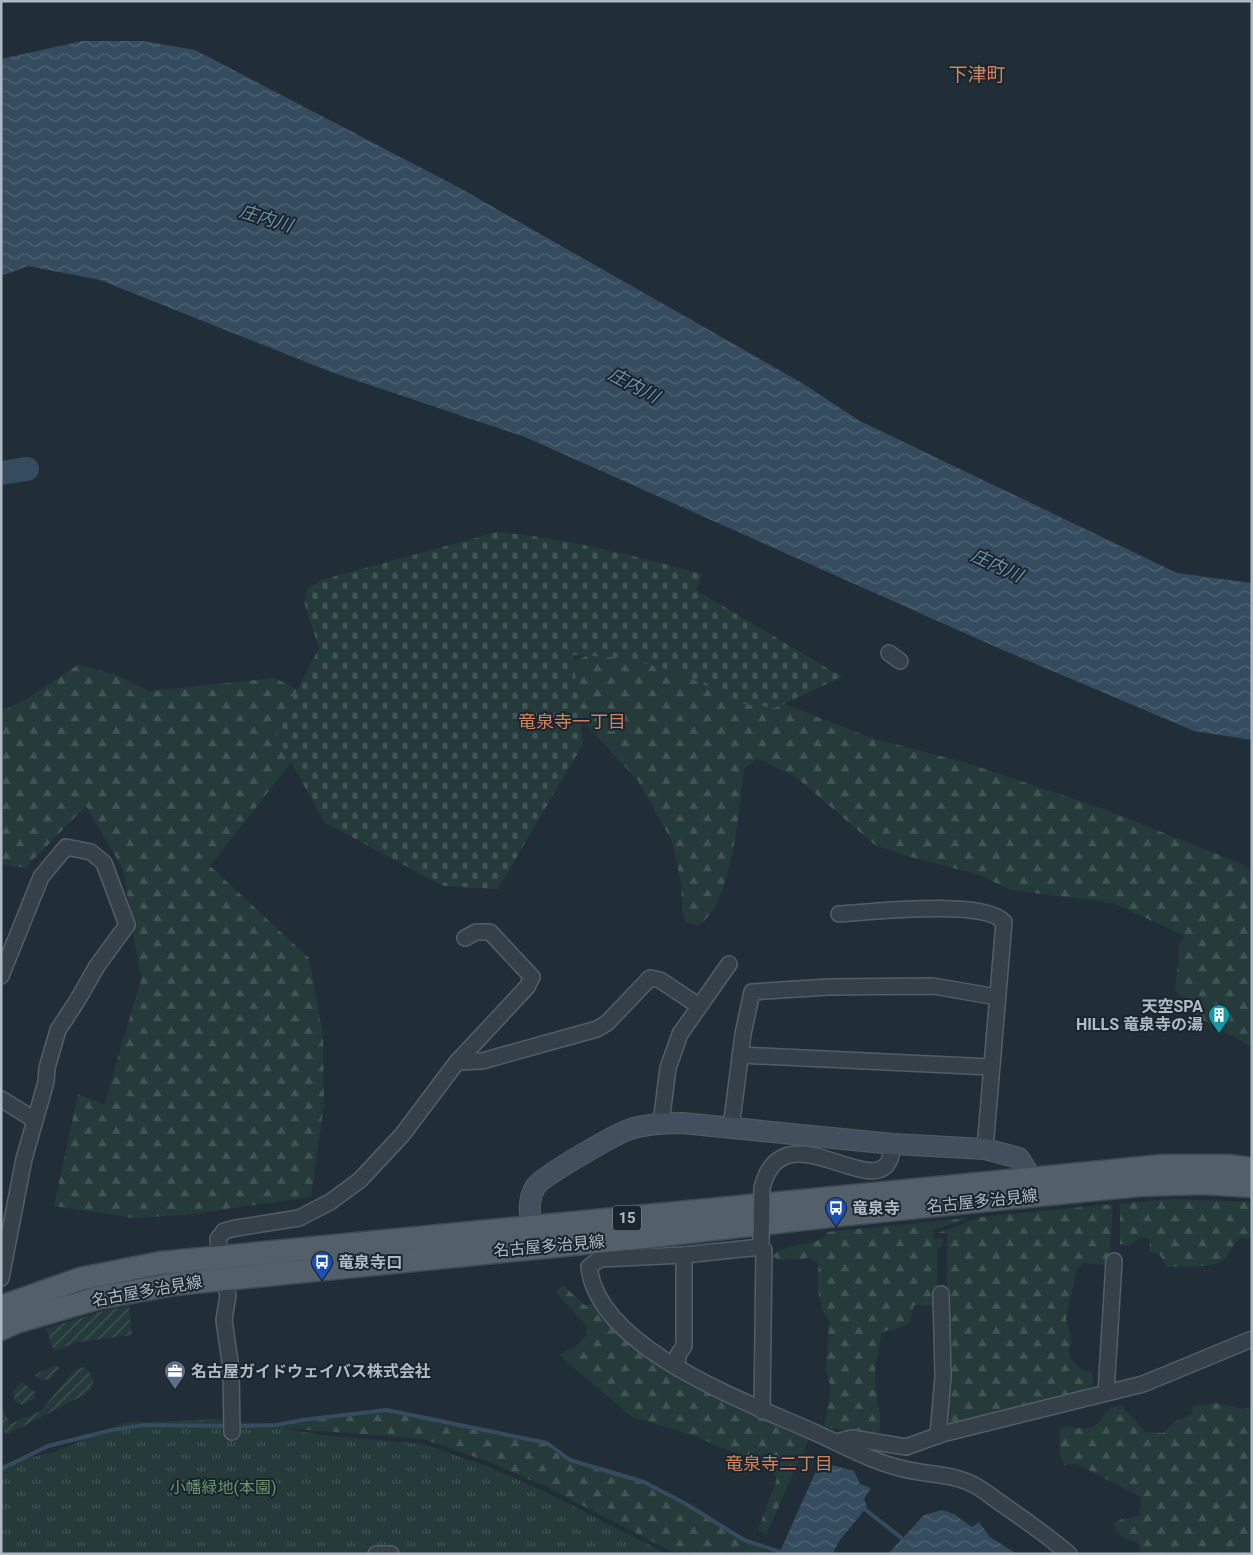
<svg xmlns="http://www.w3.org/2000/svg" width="1253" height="1555" font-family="Roboto,'Noto Sans JP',sans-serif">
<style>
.forest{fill:url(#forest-firs)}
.cemetery{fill:url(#cemetery-stones)}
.park{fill:url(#park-tufts)}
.garden{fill:url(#garden-furrows)}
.water{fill:url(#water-waves)}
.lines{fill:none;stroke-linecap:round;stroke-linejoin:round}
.stream{stroke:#354c5f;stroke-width:4}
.river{stroke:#354c5f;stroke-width:24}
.street-casing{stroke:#535d66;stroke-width:18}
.secondary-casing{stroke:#535d66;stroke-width:22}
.primary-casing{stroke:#3e4952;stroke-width:25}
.street{stroke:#354049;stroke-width:15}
.secondary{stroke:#434f5c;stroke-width:20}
.primary{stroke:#535f69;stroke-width:22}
.street-bridge-casing{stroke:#535d66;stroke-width:18;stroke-linecap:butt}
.street-bridge{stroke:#354049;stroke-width:15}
.labels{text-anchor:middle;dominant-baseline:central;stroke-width:4;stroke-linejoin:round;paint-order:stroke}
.shield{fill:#1a252d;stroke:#838d97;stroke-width:1}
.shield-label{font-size:15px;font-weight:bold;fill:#b0bac5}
.poi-label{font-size:16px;font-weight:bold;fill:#b0bac5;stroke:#1a252d;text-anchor:start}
.street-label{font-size:16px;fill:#b0bac5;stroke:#1a252d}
.park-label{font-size:16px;fill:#68956d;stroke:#1a252d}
.water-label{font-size:18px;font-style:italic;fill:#708fa9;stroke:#1a252d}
.neighbourhood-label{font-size:18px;fill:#d1835f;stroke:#1a252d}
.quarter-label{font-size:19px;fill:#d1835f;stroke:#1a252d}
</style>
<defs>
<pattern id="forest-firs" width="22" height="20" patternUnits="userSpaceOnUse" patternTransform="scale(1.25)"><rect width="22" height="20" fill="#243b3a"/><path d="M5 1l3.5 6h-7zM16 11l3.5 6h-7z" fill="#415555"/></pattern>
<pattern id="cemetery-stones" width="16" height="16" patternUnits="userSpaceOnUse" patternTransform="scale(1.25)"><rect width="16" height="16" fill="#243b3a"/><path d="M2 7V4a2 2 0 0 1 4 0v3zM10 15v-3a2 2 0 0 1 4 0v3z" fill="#415555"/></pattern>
<pattern id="park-tufts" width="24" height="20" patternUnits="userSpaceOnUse" patternTransform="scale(1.25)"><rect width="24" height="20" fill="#243b3a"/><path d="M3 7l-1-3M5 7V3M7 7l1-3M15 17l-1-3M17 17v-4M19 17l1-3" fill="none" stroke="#415555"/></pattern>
<pattern id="garden-furrows" width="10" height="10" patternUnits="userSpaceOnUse" patternTransform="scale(1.25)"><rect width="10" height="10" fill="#243b3a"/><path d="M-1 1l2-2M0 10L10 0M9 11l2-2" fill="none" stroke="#415555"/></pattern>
<pattern id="water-waves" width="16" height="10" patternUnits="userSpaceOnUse" patternTransform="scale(1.25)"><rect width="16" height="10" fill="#354c5f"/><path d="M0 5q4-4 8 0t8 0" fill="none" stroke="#506474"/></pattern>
</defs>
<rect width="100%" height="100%" fill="#212e38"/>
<!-- forest -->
<g class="forest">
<path d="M 604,647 L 738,682 L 787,705 L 871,738 L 964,762 L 1106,810 L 1242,864 L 1252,870 L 1252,1047 L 1199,1018 L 1175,989 L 1180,943 L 1185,936 L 1113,903 L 1011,890 L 979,875 L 907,856 L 875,845 L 797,778 L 758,758 L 744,769 C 739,810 733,903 698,926 L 685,922 L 682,910 L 681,883 L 672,841 L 638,781 L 570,707 L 567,665 Z"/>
<polygon points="79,664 118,676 149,691 275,678 316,700 290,764 210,866 309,958 323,1036 324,1105 311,1197 184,1215 133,1218 54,1206 78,1094 104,1105 141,980 123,869 86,806 25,868 1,864 1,711 24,701"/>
<path d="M 1168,1199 L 1252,1202 L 1252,1238 L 1239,1238 C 1233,1244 1231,1251 1226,1258 C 1217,1269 1181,1266 1167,1267 L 1160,1255 L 1149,1251 L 1150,1239 L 1141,1237 L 1130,1246 L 1120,1244 L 1120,1204 Z"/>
<polygon points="1113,1204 1109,1265 1083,1263 1077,1269 1066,1319 1072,1341 1069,1351 1071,1359 1079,1368 1091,1372 1094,1382 1083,1394 946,1428 947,1233 938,1233 981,1217"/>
<path d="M 969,1218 L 933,1230 L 934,1239 L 943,1238 L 942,1247 L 937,1248 L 937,1306 L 914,1305 C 912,1310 912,1317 909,1322 C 904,1330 889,1328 881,1333 C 880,1346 875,1363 875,1375 C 875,1395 883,1414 879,1433 L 875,1435 L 824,1427 L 831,1388 L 826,1371 L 829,1321 C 818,1306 816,1282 819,1264 L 811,1258 L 780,1260 L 772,1256 L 780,1250 L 824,1239 L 827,1232 Z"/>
<polygon points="563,1285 584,1305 589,1305 595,1300 616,1327 810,1436 766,1535 758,1530 777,1478 770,1468 692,1435 632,1417 559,1355 579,1344 587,1334 586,1325 556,1292"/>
<path d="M 1217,1403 L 1242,1409 L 1252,1408 L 1252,1554 L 1140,1554 L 1139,1544 C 1127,1537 1116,1538 1113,1523 L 1122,1519 L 1139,1516 L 1141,1497 L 1077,1464 L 1064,1465 L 1060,1455 L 1060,1430 L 1065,1426 C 1072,1427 1083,1430 1090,1428 C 1106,1423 1101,1406 1122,1406 L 1145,1432 L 1163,1433 L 1174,1422 L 1192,1414 L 1193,1406 Z"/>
<polygon points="389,1411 547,1444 554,1452 571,1461 644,1484 685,1505 744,1541 775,1554 676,1554 545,1486 489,1462 424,1439 282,1428 319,1435 423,1444 491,1468 547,1493 667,1554 1,1554 1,1465 55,1452 123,1423 222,1419 280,1428 306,1419"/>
</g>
<!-- cemetery -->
<path class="cemetery" d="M 497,532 C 568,538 634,556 702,574 L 696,590 L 842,677 L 775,708 L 744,704 L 682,674 L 626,658 L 573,655 L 583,744 L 498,889 L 443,886 L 324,822 L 275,732 L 319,648 L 304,602 L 308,589 L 321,580 Z"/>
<!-- park -->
<polygon class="park" points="222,1419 319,1435 423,1444 491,1468 547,1493 667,1554 1,1554 1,1465 55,1452 123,1423"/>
<!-- garden -->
<g class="garden">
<polygon points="129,1306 132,1335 77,1342 54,1351 46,1329 99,1312"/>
<polygon points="56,1365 59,1368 49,1380 40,1379 34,1375"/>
<polygon points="85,1367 94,1379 91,1389 84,1395 6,1435 1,1426 1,1405 10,1424 41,1411 72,1373 76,1369"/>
<polygon points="22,1382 36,1393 34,1399 22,1405 15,1401 13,1391"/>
</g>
<!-- water -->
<g class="water">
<polygon points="82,41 143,41 195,50 458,187 802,383 860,421 1177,573 1252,583 1252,740 1194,731 996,647 525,437 331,372 100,280 28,266 1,276 1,59"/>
<polygon points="820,1462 854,1471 860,1484 871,1488 864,1499 867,1507 840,1540 832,1554 779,1554"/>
<polygon points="942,1510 954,1514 972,1527 979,1522 990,1537 1017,1554 888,1554 924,1515"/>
</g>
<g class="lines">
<!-- stream -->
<g class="stream">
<polyline points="236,1426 277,1425 302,1420 387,1410 547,1443 570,1460 644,1482 686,1504 744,1540 786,1554"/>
<polyline points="1,1469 48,1446 112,1430 144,1425 228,1426"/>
<polyline points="862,1507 904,1540"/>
</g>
<!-- river -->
<polyline class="river" points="1,473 27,469"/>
<!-- street casing -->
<g class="street-casing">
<g id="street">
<polyline points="889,653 900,661"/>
<path d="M 839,914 C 872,912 984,899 1004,922 L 985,1149"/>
<polyline points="1,976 41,877 66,847 91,852 104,863 127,925 97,966 77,1001 58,1030 47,1068 46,1082 24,1159 1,1278"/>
<polyline points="740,1055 991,1067"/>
<polyline points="457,1062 482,1061 597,1029 607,1023 650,978 660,980 699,1006"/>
<polyline points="1,1099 35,1120"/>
<polyline points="661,1123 668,1068 680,1034 729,964"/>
<polyline points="731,1128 743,1034 752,992 828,987 933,986 997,997"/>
<path d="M 762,1188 C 782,1107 873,1202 890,1159 C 891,1155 892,1149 893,1144"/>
<polyline points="761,1240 761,1247 764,1250 762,1411"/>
<path d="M 761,1247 L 684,1255 L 600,1259 L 589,1267 C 598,1350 750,1403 816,1433 C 843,1445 871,1461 900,1468 C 924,1475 952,1473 974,1485 C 984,1490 993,1498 1002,1504 C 1025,1520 1048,1536 1069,1554"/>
<polyline points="677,1367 678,1355 684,1346 684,1255"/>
<polyline points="1106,1393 1114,1261"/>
<polyline points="232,1432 231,1369 224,1320 228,1295 223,1279 218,1239 224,1231 236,1228 299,1218 330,1202 360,1180 402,1135 457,1062 527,987 532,977 490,932 476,932 465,938"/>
<polyline points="938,1436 943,1376 941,1294"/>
<polyline points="836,1442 852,1438 906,1447 942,1434 1143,1384 1252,1339"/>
<polyline points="376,1554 391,1554"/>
</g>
</g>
<!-- secondary casing -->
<g class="secondary-casing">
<path id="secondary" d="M 537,1242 C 531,1226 525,1202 536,1186 C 543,1176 614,1135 628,1130 C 645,1124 664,1123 682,1123 L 893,1144 L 985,1149 L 1019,1158 L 1032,1179"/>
</g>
<!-- primary casing -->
<g class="primary-casing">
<g id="primary">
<polyline points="1,1307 80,1279 160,1263 1163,1166 1229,1166 1252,1169"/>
<polyline points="1,1329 16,1322 98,1298 175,1284 635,1238 838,1215 1139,1185 1202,1183 1252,1186"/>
</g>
</g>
<!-- street -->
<use href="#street" class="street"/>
<!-- secondary -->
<use href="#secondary" class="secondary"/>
<!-- primary -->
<use href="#primary" class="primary"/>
<!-- street-bridge casing -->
<g class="street-bridge-casing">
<polyline id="street-bridge" points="761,1240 762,1188"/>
</g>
<!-- street-bridge -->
<use href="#street-bridge" class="street-bridge"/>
</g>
<!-- icons -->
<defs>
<g id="building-pin" transform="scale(1.125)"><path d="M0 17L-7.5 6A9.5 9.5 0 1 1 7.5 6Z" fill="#0f9aa8" stroke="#1a252d"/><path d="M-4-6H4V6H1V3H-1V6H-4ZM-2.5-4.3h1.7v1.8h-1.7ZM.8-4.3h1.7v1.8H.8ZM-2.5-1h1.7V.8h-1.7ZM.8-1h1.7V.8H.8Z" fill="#fff"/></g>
<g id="bus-pin" transform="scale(1.125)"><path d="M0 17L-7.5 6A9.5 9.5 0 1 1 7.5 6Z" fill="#1a4fb4" stroke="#1a252d"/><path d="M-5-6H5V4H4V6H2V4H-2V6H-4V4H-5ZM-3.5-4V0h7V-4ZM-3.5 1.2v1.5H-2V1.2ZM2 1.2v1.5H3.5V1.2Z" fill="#fff"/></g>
<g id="office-pin" transform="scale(1.125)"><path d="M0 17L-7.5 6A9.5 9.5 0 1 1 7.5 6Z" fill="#5c6f8a" stroke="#1a252d"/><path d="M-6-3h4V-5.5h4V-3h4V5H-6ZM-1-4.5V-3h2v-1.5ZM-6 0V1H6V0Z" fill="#fff"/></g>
</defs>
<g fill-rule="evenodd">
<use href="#building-pin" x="1219" y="1015"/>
<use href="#bus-pin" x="836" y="1208"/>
<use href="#bus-pin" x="322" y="1262"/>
<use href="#office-pin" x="175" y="1371"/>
</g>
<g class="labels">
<!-- shield labels -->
<rect class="shield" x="613" y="1205.5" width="28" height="25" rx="4"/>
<g class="shield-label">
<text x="627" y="1218">15</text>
</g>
<!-- poi labels -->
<g class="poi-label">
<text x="1203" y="1006" text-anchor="end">天空SPA<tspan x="1203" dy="18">HILLS 竜泉寺の湯</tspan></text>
<text x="852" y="1208">竜泉寺</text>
<text x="338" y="1262">竜泉寺口</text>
<text x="191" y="1371">名古屋ガイドウェイバス株式会社</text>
</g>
<!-- street labels -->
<g class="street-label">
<text transform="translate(982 1201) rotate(-6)">名古屋多治見線</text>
<text transform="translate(549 1246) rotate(-5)">名古屋多治見線</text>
<text transform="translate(147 1291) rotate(-10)">名古屋多治見線</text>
</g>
<!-- park labels -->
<g class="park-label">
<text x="223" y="1487">小幡緑地(本園)</text>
</g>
<!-- water labels -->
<g class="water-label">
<text transform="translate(266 218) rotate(17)">庄内川</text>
<text transform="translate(634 385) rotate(28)">庄内川</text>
<text transform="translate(997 565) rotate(25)">庄内川</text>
</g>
<!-- neighbourhood labels -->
<g class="neighbourhood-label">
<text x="572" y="721">竜泉寺一丁目</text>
<text x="779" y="1463">竜泉寺二丁目</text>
</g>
<!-- quarter labels -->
<g class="quarter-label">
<text x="977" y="74">下津町</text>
</g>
</g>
<!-- border -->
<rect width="1253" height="1555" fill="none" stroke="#b0bac5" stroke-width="5"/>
</svg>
